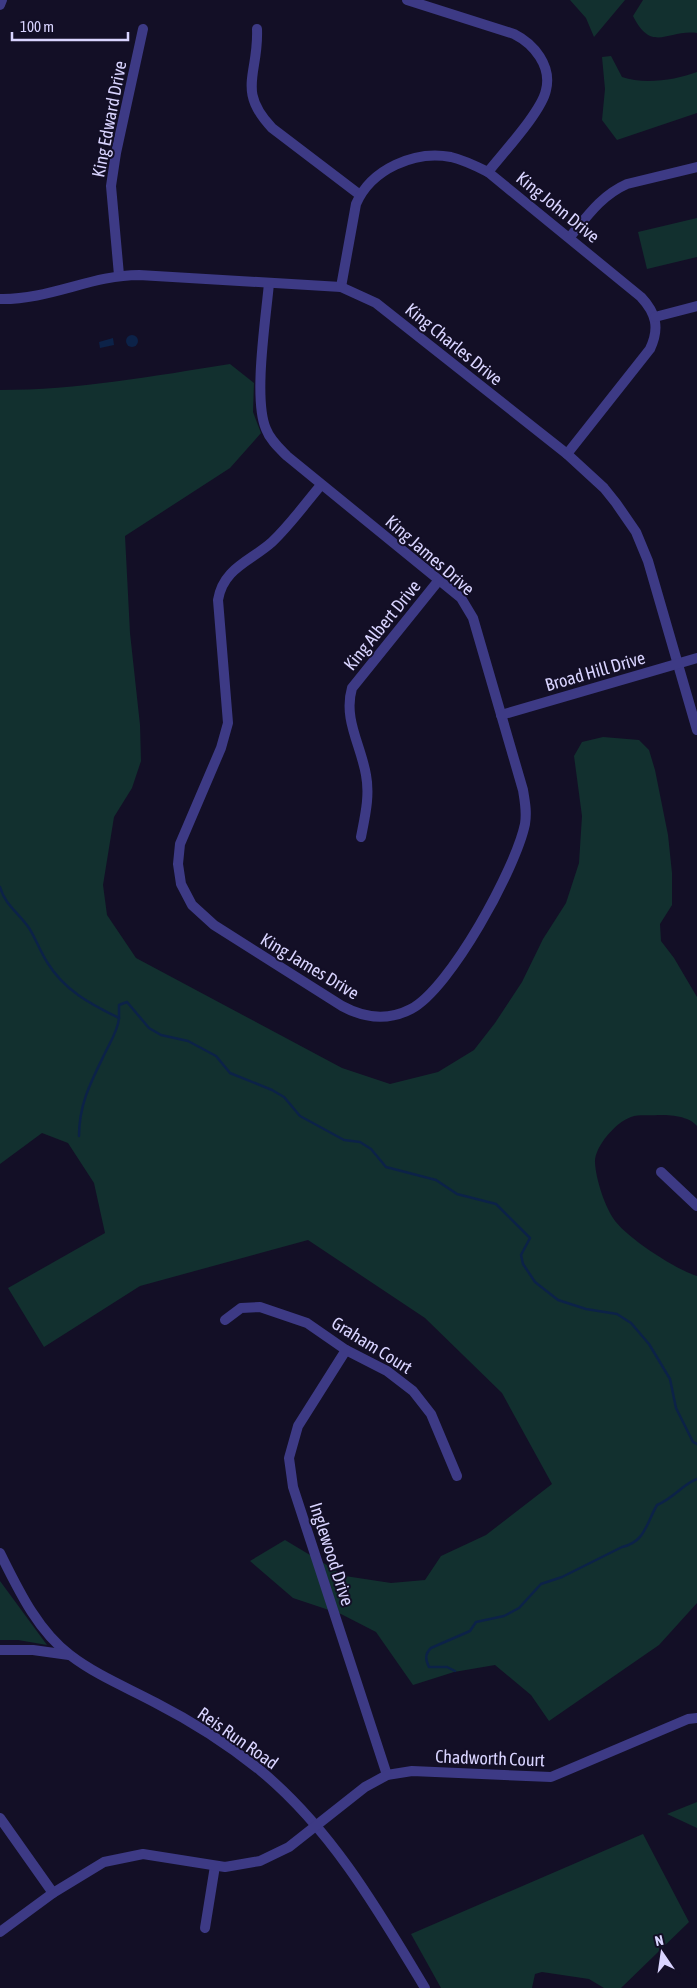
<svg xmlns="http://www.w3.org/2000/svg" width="697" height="1988" font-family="'Asap Condensed',sans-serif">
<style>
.green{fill:#12302f}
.water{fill:#0c2248}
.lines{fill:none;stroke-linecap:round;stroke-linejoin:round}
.stream{stroke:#0c2248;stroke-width:2.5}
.minor{stroke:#3d3a85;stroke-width:10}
.labels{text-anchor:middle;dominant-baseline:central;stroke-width:4;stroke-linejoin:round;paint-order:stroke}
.street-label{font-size:18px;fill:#d9d4ff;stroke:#130f26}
</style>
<rect width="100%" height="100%" fill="#130f26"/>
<!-- green -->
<g class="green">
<polygon points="570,0 625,0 594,37 586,18"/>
<path d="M 643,0 L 697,0 L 697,33 C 668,29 652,54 633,16 Z"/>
<path d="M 611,56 L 622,77 C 644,85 676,80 697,72 L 697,113 L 617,140 L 602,120 L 605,89 L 602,57 Z"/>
<polygon points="697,218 697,257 647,269 638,232"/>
<path d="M 230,364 L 254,383 L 253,412 L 261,433 L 230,468 L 125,536 L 130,633 L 140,725 L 141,761 L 132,788 L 114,817 L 103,885 L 107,915 L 136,958 L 342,1068 L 390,1084 L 438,1072 L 474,1050 L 495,1023 L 522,982 L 543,939 L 566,903 L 579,863 L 582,816 L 574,756 L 582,742 L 603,737 L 639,740 L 649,750 L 655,770 L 668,835 L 672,873 L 672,905 L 660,924 L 661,941 L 674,958 L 697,997 L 697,1126 C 689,1116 671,1115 658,1115 C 650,1116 639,1114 631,1117 C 616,1122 594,1147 595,1163 C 596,1179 604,1204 613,1218 C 625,1237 675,1269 697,1276 L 697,1603 L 659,1645 L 549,1721 L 531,1695 L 495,1665 L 454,1672 L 413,1685 L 376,1632 L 341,1614 L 293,1598 L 250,1561 L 285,1540 L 345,1576 L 391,1583 L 425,1580 L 441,1556 L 486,1535 L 552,1484 L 502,1393 L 425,1318 L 308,1240 L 140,1286 L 44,1347 L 8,1288 L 105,1233 L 94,1183 L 68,1143 L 42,1133 L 0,1164 L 0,390 C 77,390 154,376 230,364 Z"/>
<polygon points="0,1581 47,1645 18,1640 0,1640"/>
<polygon points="697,1802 697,1828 667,1814"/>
<polygon points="643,1834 689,1922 621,1988 604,1988 589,1979 542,1972 535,1974 532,1988 441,1988 411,1934"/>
</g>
<!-- water -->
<g class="water">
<circle cx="132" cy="341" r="6"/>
<polygon points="113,338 114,345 100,348 99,342"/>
</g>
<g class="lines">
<!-- stream -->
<g class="stream">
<path d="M 0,887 C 5,905 19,913 29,928 C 36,939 40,951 47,962 C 64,990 90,1004 119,1018 L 119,1005 L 127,1002 L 149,1028 L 161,1035 L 188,1041 L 216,1056 L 230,1073 L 272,1090 L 284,1097 L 300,1116 L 344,1140 L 360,1142 L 371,1149 L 386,1167 L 436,1180 L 457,1194 L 496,1204 L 530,1238 L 521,1255 L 523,1264 L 535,1282 L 558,1300 L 586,1309 L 617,1314 L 631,1323 L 649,1344 L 670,1379 L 676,1408 L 693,1442 L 697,1444"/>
<path d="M 79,1136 C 79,1103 92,1080 106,1051 C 111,1041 118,1030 119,1018"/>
<path d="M 455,1671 L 447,1667 L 429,1667 C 425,1659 425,1654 431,1648 L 470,1631 L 476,1622 L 504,1616 L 519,1608 L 541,1584 L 562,1577 L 622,1547 C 645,1542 646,1524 657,1505 C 674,1498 683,1484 697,1479"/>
</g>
<!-- minor -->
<g class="minor">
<path d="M 407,0 L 514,34 C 534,44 552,66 546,90 C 542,111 503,153 488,172"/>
<polyline points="0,5 2,0"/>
<path d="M 257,29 C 259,74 236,90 272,128 L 360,195"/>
<path d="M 570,237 C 588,215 602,195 627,184 L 697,167"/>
<polyline points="119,275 111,186 116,153 143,29"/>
<path d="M 269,283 C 266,318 253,399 266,429 C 270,440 279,448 287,456 L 461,598 L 473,618 L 523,790 C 525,802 527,812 525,824 C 516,868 450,989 411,1009 C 388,1021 364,1018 342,1006 L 214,925 L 192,905 L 181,884 L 178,864 L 180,844 L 221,748 L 228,723 L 218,600 C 223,568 251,561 272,542 C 290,525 305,504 321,485"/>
<path d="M 341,287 L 356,204 C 371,169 415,150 451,157 C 464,160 476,166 488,172 L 641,297 C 656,313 660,328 650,349 L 567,454"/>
<path d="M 0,299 C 49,300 92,275 139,275 L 341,287 L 376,303 L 567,454 L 604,488 L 616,503 L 636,532 L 648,561 L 697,730"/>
<polyline points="655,317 697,306"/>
<polyline points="501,715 697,658"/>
<path d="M 361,837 C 365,816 370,796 366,775 C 361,745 343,719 352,688 L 439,580"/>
<polyline points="661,1172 697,1206"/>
<polyline points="225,1320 241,1308 260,1307 307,1323 346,1350 387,1371 413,1391 431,1414 457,1476"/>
<polyline points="346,1350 298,1426 289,1458 293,1487 387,1775"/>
<path d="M 0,1553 C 18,1589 37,1630 70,1655 C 96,1675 128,1688 156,1703 C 193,1722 229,1745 261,1771 C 332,1830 378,1910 425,1988"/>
<polyline points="0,1650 33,1650 69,1655"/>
<polyline points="0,1818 53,1893"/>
<polyline points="205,1928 215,1866"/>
<polyline points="0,1932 53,1893 104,1862 143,1854 225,1867 260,1861 289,1847 365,1787 387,1775 412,1771 551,1777 688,1719 697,1718"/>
</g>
</g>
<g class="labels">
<!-- street labels -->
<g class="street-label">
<text transform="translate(109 119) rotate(-79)">King Edward Drive</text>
<text transform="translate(558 207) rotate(39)">King John Drive</text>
<text transform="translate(454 344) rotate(39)">King Charles Drive</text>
<text transform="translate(430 555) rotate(41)">King James Drive</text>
<text transform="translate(382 625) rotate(-51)">King Albert Drive</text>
<text transform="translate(595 671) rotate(-16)">Broad Hill Drive</text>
<text transform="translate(310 966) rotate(31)">King James Drive</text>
<text transform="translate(372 1345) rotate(32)">Graham Court</text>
<text transform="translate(332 1554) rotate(72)">Inglewood Drive</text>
<text transform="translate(238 1738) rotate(35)">Reis Run Road</text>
<text transform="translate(490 1758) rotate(2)">Chadworth Court</text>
</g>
</g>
<!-- north arrow -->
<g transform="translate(662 1953) rotate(347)" stroke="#130f26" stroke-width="4" paint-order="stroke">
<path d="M0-4L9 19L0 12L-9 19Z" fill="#d9d4ff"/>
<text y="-8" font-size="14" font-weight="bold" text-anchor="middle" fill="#d9d4ff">N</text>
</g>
<!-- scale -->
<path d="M12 32v8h116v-8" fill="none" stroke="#d9d4ff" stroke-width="2.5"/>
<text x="20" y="32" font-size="15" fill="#d9d4ff" stroke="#130f26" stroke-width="4" paint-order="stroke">100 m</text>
</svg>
